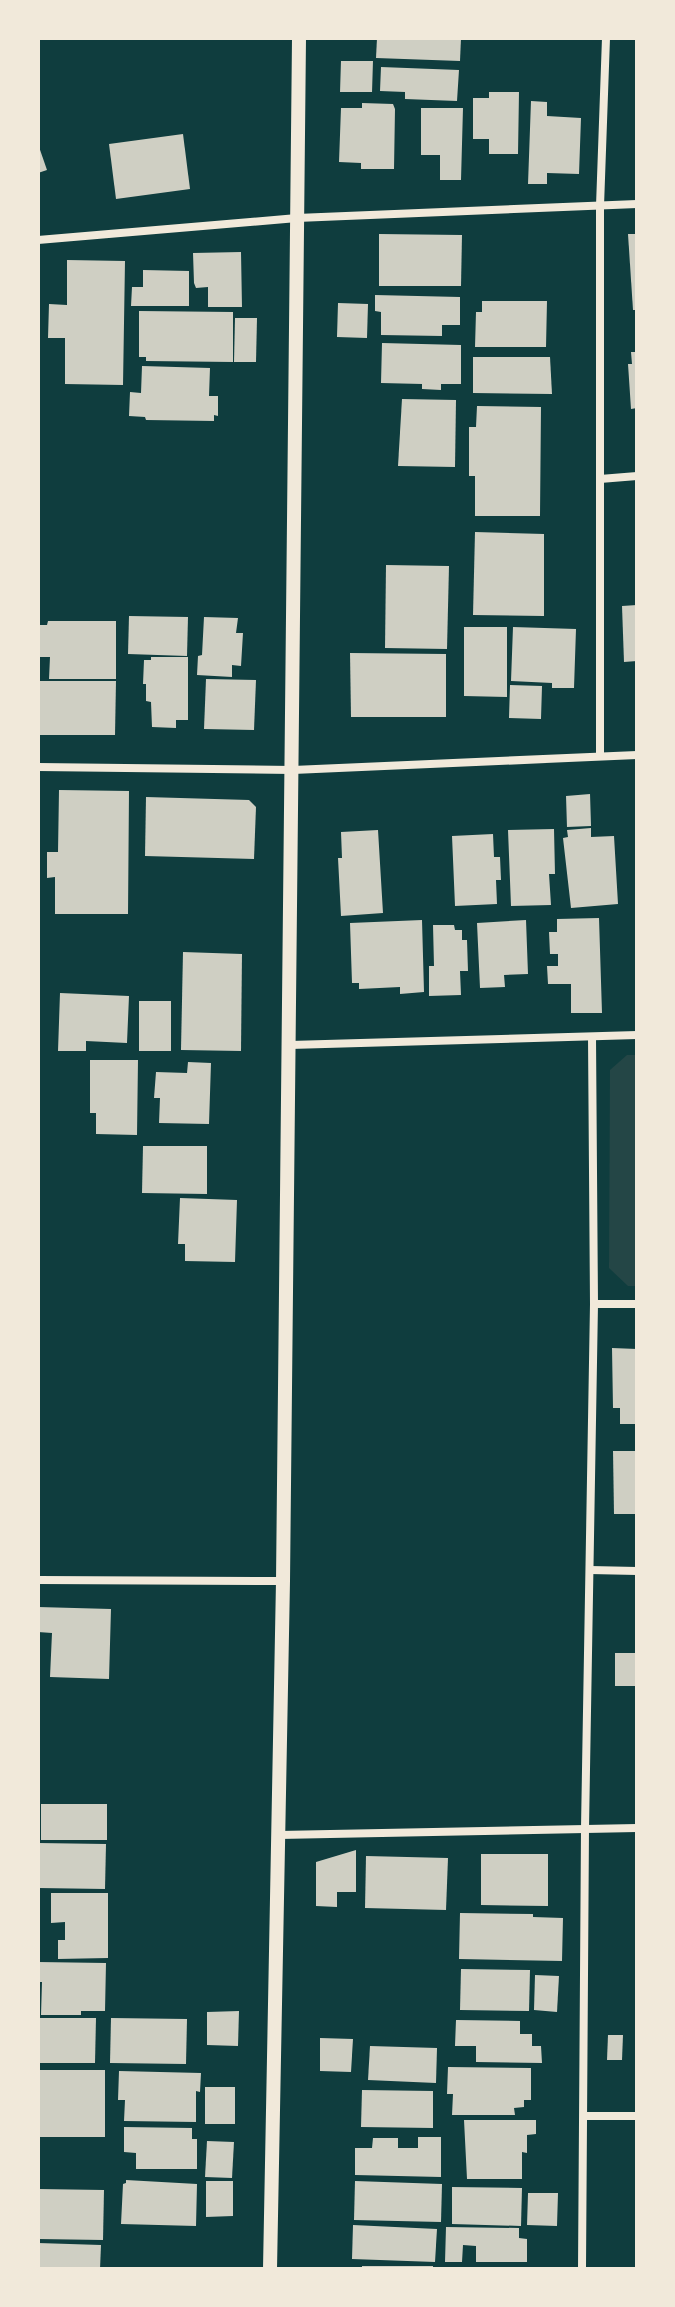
<svg xmlns="http://www.w3.org/2000/svg" width="675" height="2307" font-family="Figtree,sans-serif">
<style>
.green{fill:#244646}
.building{fill:#cfcfc3}
.lines{fill:none;stroke-linecap:round;stroke-linejoin:round}
.minor{stroke:#f1e9da;stroke-width:8}
.tertiary{stroke:#f1e9da;stroke-width:14}
</style>
<rect width="100%" height="100%" fill="#0f3d3e"/>
<!-- green -->
<polygon class="green" points="627,1055 637,1055 637,1286 628,1286 609,1268 610,1070"/>
<!-- building -->
<g class="building">
<polygon points="377,38 461,38 460,61 376,58"/>
<polygon points="341,61 373,61 372,92 340,92"/>
<polygon points="381,67 459,70 457,101 405,99 405,92 380,91"/>
<polygon points="489,92 519,92 518,154 489,154 489,139 473,139 473,98 489,98"/>
<polygon points="531,101 547,102 547,116 581,118 579,174 547,173 547,184 528,184"/>
<polygon points="362,103 393,104 395,109 394,169 361,169 361,163 339,162 341,108 362,108"/>
<polygon points="421,108 463,108 461,180 440,180 440,155 421,155"/>
<polygon points="183,134 190,189 116,199 109,144"/>
<polygon points="38,144 47,170 38,173"/>
<polygon points="379,234 462,235 461,286 379,286"/>
<polygon points="628,234 637,234 637,310 633,310"/>
<polygon points="241,252 242,307 208,307 208,287 196,288 194,283 193,253"/>
<polygon points="67,260 125,261 123,385 65,384 65,338 48,338 49,304 67,305"/>
<polygon points="143,270 189,271 189,306 131,306 132,287 143,287"/>
<polygon points="375,295 460,297 460,325 442,325 442,336 381,335 381,312 375,311"/>
<polygon points="482,301 547,301 546,347 475,347 476,312 482,312"/>
<polygon points="338,303 368,304 367,338 337,337"/>
<polygon points="139,311 233,312 233,362 146,361 146,357 139,357"/>
<polygon points="235,318 257,318 256,362 234,362"/>
<polygon points="382,343 461,345 461,384 441,384 441,390 422,389 422,384 381,383"/>
<polygon points="631,352 637,352 637,408 631,409 628,364 632,364"/>
<polygon points="473,357 550,357 552,394 473,393"/>
<polygon points="142,366 210,368 209,396 218,396 218,416 214,415 214,421 146,420 145,417 129,416 130,392 141,393"/>
<polygon points="402,399 456,400 455,467 398,466"/>
<polygon points="477,406 541,407 540,516 475,516 475,476 469,476 469,427 476,427"/>
<polygon points="475,532 544,534 544,616 473,615"/>
<polygon points="386,565 449,566 447,649 385,648"/>
<polygon points="637,605 637,661 624,662 622,606"/>
<polygon points="129,616 188,617 187,656 128,654"/>
<polygon points="204,617 238,618 236,633 243,633 241,666 232,665 232,677 197,675 198,656 202,655"/>
<polygon points="48,621 116,621 116,679 49,679 50,657 38,657 38,625 47,625"/>
<polygon points="464,627 507,627 507,697 464,696"/>
<polygon points="513,627 576,629 574,688 552,688 552,683 511,681"/>
<polygon points="350,653 446,654 446,717 351,717"/>
<polygon points="151,657 188,657 188,720 176,720 176,728 152,727 151,702 146,701 146,684 143,684 144,660 151,660"/>
<polygon points="206,679 256,680 254,730 204,729"/>
<polygon points="38,681 116,681 115,735 38,735"/>
<polygon points="510,685 542,686 541,719 509,718"/>
<polygon points="59,790 129,791 128,914 55,914 55,877 47,878 47,852 58,852"/>
<polygon points="590,794 591,826 567,827 566,796"/>
<polygon points="146,797 249,800 256,807 254,859 145,856"/>
<polygon points="591,828 591,837 614,836 618,904 571,908 563,838 568,837 567,830"/>
<polygon points="554,829 555,874 549,874 551,905 511,906 508,830"/>
<polygon points="378,830 383,913 341,916 338,858 342,858 341,832"/>
<polygon points="493,834 494,857 500,857 501,880 496,880 497,904 455,906 452,836"/>
<polygon points="599,918 602,1013 571,1013 571,984 548,984 547,966 558,966 558,954 550,954 549,932 557,932 557,919"/>
<polygon points="422,920 424,992 400,994 400,987 359,989 359,983 352,983 350,923"/>
<polygon points="526,920 528,974 504,975 505,987 480,988 477,923"/>
<polygon points="433,925 454,925 455,930 462,930 462,940 467,940 468,971 460,971 461,995 429,996 429,966 434,966"/>
<polygon points="183,952 242,954 241,1051 181,1050"/>
<polygon points="60,993 129,996 127,1043 86,1041 86,1051 58,1051"/>
<rect x="139" y="1001" width="32" height="50"/>
<polygon points="90,1060 138,1060 137,1135 96,1134 96,1113 90,1113"/>
<polygon points="188,1062 211,1063 209,1124 159,1123 160,1098 154,1098 156,1072 187,1073"/>
<polygon points="143,1146 207,1146 207,1194 142,1193"/>
<polygon points="180,1198 237,1200 235,1262 185,1261 185,1244 178,1244"/>
<polygon points="612,1348 637,1349 637,1424 620,1424 620,1408 613,1408"/>
<polygon points="613,1451 637,1451 637,1514 614,1514"/>
<polygon points="38,1607 111,1609 109,1679 50,1677 52,1633 38,1632"/>
<rect x="615" y="1653" width="22" height="33"/>
<rect x="41" y="1804" width="66" height="36"/>
<polygon points="38,1843 106,1844 105,1889 38,1888"/>
<polygon points="356,1850 356,1892 337,1892 337,1907 316,1906 316,1862"/>
<polygon points="481,1854 548,1854 548,1906 481,1905"/>
<polygon points="366,1856 448,1858 446,1910 365,1908"/>
<polygon points="51,1893 108,1893 108,1958 58,1959 58,1940 65,1940 65,1922 51,1923"/>
<polygon points="460,1913 533,1914 533,1917 563,1918 562,1961 459,1959"/>
<polygon points="38,1962 106,1963 105,2011 81,2011 81,2015 41,2015 42,1982 38,1982"/>
<polygon points="461,1969 530,1970 529,2011 460,2010"/>
<polygon points="535,1975 559,1976 557,2012 534,2010"/>
<polygon points="239,2011 238,2046 207,2045 207,2012"/>
<polygon points="38,2018 96,2018 95,2063 38,2063"/>
<polygon points="111,2018 187,2019 186,2064 110,2063"/>
<polygon points="456,2020 520,2021 520,2034 532,2034 532,2046 541,2046 542,2063 476,2062 476,2046 455,2046"/>
<polygon points="608,2035 623,2035 622,2060 607,2060"/>
<polygon points="320,2038 353,2039 351,2072 320,2071"/>
<polygon points="370,2046 437,2048 436,2083 368,2080"/>
<polygon points="448,2067 531,2068 531,2100 524,2100 524,2107 514,2108 515,2115 452,2115 453,2094 447,2094"/>
<rect x="38" y="2070" width="67" height="67"/>
<polygon points="119,2071 201,2073 200,2092 196,2091 196,2122 124,2121 125,2100 118,2100"/>
<rect x="205" y="2087" width="30" height="37"/>
<polygon points="362,2090 433,2091 433,2128 361,2127"/>
<polygon points="464,2120 536,2120 536,2134 527,2135 527,2153 522,2152 522,2179 467,2179"/>
<polygon points="124,2127 192,2128 192,2139 197,2139 197,2169 136,2169 136,2153 124,2152"/>
<polygon points="418,2137 441,2137 441,2177 355,2175 355,2148 372,2148 373,2138 398,2138 398,2148 418,2148"/>
<polygon points="207,2141 234,2142 232,2178 205,2177"/>
<polygon points="126,2180 197,2184 196,2226 121,2224 123,2184 126,2183"/>
<polygon points="206,2181 233,2181 233,2216 206,2217"/>
<polygon points="355,2181 442,2184 441,2222 354,2220"/>
<polygon points="452,2187 522,2188 521,2226 452,2224"/>
<polygon points="38,2189 104,2190 103,2240 38,2239"/>
<polygon points="528,2193 558,2193 557,2226 527,2225"/>
<polygon points="353,2225 437,2229 435,2262 352,2259"/>
<polygon points="446,2227 519,2228 519,2238 527,2239 527,2262 476,2262 476,2246 463,2245 462,2262 445,2262"/>
<polygon points="38,2243 101,2245 100,2269 38,2269"/>
<rect x="362" y="2266" width="71" height="3"/>
</g>
<g class="lines">
<!-- minor -->
<g class="minor">
<polyline points="38,240 297,218 637,204"/>
<polyline points="600,479 637,476"/>
<polyline points="600,756 600,206 606,38"/>
<polyline points="38,767 293,770 637,755"/>
<polyline points="290,1045 637,1035"/>
<polyline points="594,1304 637,1304"/>
<polyline points="590,1570 637,1571"/>
<polyline points="38,1580 283,1581"/>
<polyline points="279,1835 637,1828"/>
<polyline points="584,2116 637,2116"/>
<polyline points="582,2269 585,1828 594,1304 592,1037"/>
</g>
<!-- tertiary -->
<polyline class="tertiary" points="270,2269 283,1581 299,38"/>
</g>
<!-- border -->
<rect width="675" height="2307" fill="none" stroke="#f1e9da" stroke-width="80"/>
</svg>
